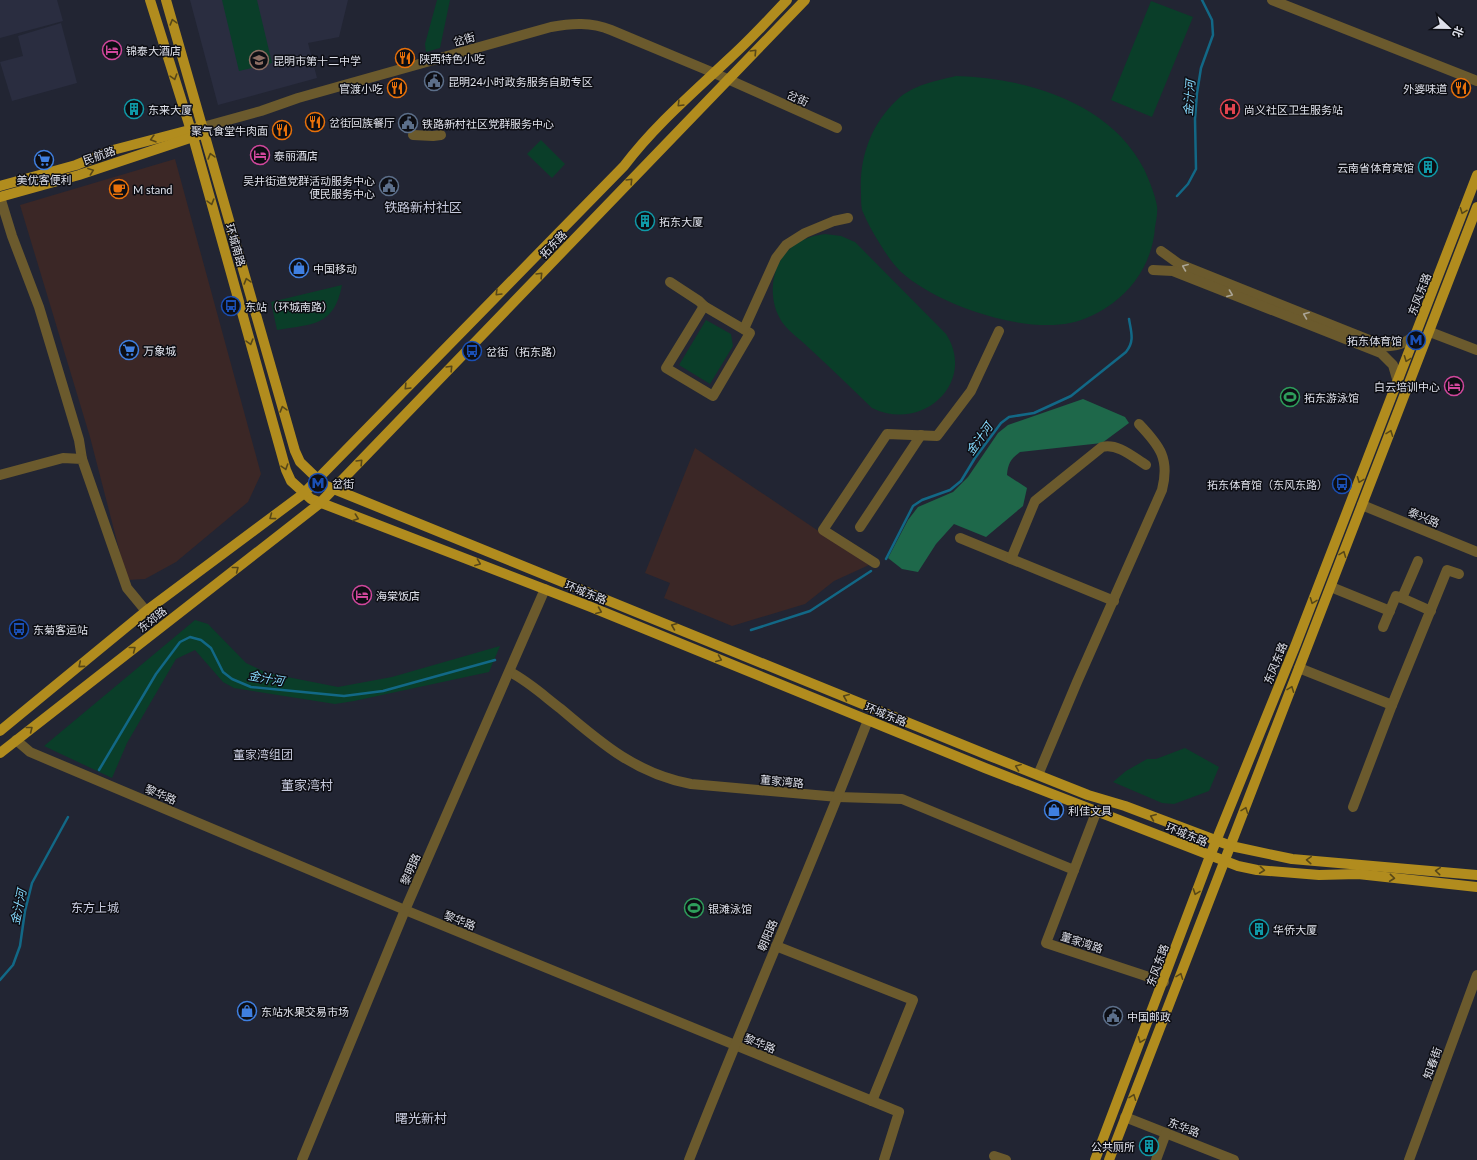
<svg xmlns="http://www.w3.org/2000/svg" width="1477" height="1160" font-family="Lato,'Noto Sans SC',sans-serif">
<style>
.commercial{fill:#3b2726}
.built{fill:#2a2d40}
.green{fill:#0a3e29}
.forest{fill:#1e684a}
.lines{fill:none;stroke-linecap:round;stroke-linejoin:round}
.stream{stroke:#126886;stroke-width:2.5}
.minor{stroke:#6b5a2d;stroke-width:10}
.major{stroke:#b18c1e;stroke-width:10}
.oneway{stroke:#574718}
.oneway2{stroke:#aaa495}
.labels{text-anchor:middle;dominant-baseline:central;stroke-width:3;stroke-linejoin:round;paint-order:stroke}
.street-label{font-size:11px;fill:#dee0ea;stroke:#0d0e14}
.poi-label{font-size:11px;fill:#dee0ea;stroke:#0d0e14;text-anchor:start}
.water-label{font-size:12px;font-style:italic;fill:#85d8fc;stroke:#0d0e14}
.neighbourhood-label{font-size:12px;fill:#c7cadd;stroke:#0d0e14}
.quarter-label{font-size:13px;fill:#c7cadd;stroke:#0d0e14}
</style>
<rect width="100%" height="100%" fill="#222533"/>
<!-- commercial -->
<g class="commercial">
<polygon points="175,159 261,474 248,502 176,562 145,579 127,580 90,437 20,205"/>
<polygon points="695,448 869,565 834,581 805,604 732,626 664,598 670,583 645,573"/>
</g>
<!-- built -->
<g class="built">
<polygon points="0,0 57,0 63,21 0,38"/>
<polygon points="190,0 348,0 339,37 308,43 317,78 218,105"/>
<polygon points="61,23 77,83 12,101 0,62 23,56 18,36"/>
</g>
<!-- green -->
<g class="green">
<polygon points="222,0 257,0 272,63 239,71"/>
<polygon points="437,0 450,0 440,48 426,52 425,44"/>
<polygon points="1151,1 1193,17 1152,117 1111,100"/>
<path d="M 956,76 C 1026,78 1110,102 1144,169 C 1149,180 1155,194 1157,206 C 1158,212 1156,221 1155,227 C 1153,258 1137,285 1113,303 C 1101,312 1085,320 1070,323 C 1021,333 938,305 901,272 C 893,264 886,254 880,244 C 873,233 867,222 862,210 C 861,205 861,198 861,193 C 859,158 871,124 897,100 C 912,85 936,81 956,76 Z"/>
<polygon points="541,140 565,164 552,178 527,154"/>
<path d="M 825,234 L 841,236 L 855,242 L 946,334 C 977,382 923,433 872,408 C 851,388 830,367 808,347 C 800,339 788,331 782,322 C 770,304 770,279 780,261 C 790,244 807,236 825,234 Z"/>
<path d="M 342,285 C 334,327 312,324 277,330 L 271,302 Z"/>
<polygon points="706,320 731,334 733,346 710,384 679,365"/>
<polygon points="195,620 208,624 246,663 267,673 338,687 392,677 500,646 489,672 354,701 335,704 234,688 223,682 195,650 176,659 127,743 112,778 44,746"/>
<polygon points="1185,748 1219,767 1209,791 1174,804 1162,803 1113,782 1126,771 1147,759 1156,759"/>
</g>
<!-- forest -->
<path class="forest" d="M 1083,399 L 1125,417 L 1129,423 L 1102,443 L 1020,452 C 1011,459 1008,463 1007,475 L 1027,488 L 1023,506 L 986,537 L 954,524 L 936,544 L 918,572 L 902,569 L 888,558 L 908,520 L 918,507 L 953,492 L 968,477 L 998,433 L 1008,425 Z"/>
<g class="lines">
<!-- stream -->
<g class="stream">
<polyline points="1177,196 1188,184 1196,169 1195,119 1197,93 1201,68 1213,35 1212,20 1202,0"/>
<path d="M 886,559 L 913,506 L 922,500 L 950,490 L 961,481 L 975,458 L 1001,423 L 1009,417 L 1034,413 L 1071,396 L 1126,352 C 1135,341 1131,332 1129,319"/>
<polyline points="751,630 810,611 871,571"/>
<polyline points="99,770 156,674 180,642 190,637 201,640 211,648 223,672 232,679 251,687 344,696 383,691 495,660"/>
<polyline points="0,980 13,965 20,946 25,911 32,883 68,817"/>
</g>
<!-- minor -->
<g class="minor">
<polyline points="1272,0 1477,81"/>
<path d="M 203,127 L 261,111 L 298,98 L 551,27 C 572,23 591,22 611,30 L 714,73 L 837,128"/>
<polyline points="413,135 433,136 441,135"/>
<polyline points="0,197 12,236 39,307 79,440 82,459"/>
<path d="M 1161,251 L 1179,264 L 1384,346 C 1397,347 1409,342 1417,332"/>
<polyline points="1153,270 1173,271 1381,353 1393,365 1398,382"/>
<polyline points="670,282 699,301 704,306"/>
<polygon points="704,306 750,333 713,396 666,368"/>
<polyline points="744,329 776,258 786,245 805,233 834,221 848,218"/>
<polyline points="1430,332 1477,350"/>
<polyline points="0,475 63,458 82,459 127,588 146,611"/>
<polyline points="1362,505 1477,552"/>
<polyline points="860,527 921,435"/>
<polyline points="960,538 1114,601"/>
<path d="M 1011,559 L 1035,501 L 1102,447 C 1118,443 1133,457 1146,465"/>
<polyline points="875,563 823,530 887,434 937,436 971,391 999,331"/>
<polyline points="1331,587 1390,611"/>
<polyline points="1402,598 1431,611"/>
<polyline points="1383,627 1396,596 1402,598 1418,561"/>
<polyline points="1299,668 1392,705 1447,570 1459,574"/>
<path d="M 510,672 C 529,682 544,696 561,709 C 602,744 637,774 691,784 L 838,797 L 902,799 L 1074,870"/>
<polyline points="16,740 30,752 405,910 899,1112 884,1160"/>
<path d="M 1038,775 L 1077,682 L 1162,490 C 1170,459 1160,446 1139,424"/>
<polyline points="1353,807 1392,705"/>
<polyline points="1097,810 1046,943 1164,982"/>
<polyline points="776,946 913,1000 872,1101"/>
<polyline points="1125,1117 1234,1160"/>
<polyline points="994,1156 1006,1160"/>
<polyline points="302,1160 405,910 545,589"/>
<path d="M 689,1160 C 747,1012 811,867 868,720"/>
<polyline points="1156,1160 1166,1133"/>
<polyline points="1409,1160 1477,975"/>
</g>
<!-- major -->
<g class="major">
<polyline points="150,0 193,137 286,470 291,481 311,499 591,607 985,768 1238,866 1257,870 1319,875 1358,874 1477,887"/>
<polyline points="166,0 295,451 300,462 324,485 990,756 1088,795 1125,806 1231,846 1292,859 1477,875"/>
<polyline points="0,186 76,165 113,150 197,128"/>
<polyline points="0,197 79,175 199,135"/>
<path d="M 0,731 L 146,611 L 303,494 L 624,166 C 655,125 694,92 731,57 C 751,39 769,19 787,0"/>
<polyline points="0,753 319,504 805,0"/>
<polyline points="1095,1160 1210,856 1296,644 1477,175"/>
<polyline points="1109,1160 1477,207"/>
</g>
</g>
<!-- one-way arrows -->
<defs><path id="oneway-chevron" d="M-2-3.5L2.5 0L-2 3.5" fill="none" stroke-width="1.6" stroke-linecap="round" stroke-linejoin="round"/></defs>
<g class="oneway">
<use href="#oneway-chevron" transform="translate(173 22) rotate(-106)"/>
<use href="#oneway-chevron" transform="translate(754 52) rotate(-46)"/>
<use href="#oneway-chevron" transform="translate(174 77) rotate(73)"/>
<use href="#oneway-chevron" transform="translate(680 104) rotate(135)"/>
<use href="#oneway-chevron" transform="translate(153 139) rotate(164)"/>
<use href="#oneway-chevron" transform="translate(211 156) rotate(-106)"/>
<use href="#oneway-chevron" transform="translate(91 171) rotate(-20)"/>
<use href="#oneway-chevron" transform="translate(630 181) rotate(-46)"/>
<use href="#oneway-chevron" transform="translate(211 202) rotate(74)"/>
<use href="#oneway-chevron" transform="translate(1463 211) rotate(111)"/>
<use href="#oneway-chevron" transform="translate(540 275) rotate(-46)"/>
<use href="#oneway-chevron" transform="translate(247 281) rotate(-106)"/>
<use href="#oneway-chevron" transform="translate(498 293) rotate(135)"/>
<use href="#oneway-chevron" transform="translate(250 342) rotate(74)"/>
<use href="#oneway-chevron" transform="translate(1407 359) rotate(111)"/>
<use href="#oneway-chevron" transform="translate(450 368) rotate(-46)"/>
<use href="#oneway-chevron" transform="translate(407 387) rotate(134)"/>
<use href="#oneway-chevron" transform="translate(283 409) rotate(-106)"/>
<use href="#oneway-chevron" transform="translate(1390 433) rotate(-69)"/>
<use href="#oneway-chevron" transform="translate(360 462) rotate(-46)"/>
<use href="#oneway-chevron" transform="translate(285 467) rotate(72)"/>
<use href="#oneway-chevron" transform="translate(1360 480) rotate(111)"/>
<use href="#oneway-chevron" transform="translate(272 517) rotate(143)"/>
<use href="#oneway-chevron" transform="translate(356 518) rotate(20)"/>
<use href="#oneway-chevron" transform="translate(1343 554) rotate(-69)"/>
<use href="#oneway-chevron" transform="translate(478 563) rotate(21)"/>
<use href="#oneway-chevron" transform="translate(236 569) rotate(-38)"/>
<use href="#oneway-chevron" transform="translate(1313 601) rotate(111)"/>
<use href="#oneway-chevron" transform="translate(599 611) rotate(22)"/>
<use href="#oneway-chevron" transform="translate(674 626) rotate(-158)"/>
<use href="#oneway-chevron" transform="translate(133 649) rotate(-38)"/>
<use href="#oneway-chevron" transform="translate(719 659) rotate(22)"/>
<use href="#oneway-chevron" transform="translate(81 665) rotate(140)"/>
<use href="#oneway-chevron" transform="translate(1291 689) rotate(-69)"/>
<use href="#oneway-chevron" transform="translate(846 697) rotate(-158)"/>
<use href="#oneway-chevron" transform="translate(30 729) rotate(-38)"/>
<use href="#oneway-chevron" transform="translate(1018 767) rotate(-159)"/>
<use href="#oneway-chevron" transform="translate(1245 810) rotate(-69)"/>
<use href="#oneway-chevron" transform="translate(1153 817) rotate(-158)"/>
<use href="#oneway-chevron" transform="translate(1309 860) rotate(-176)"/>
<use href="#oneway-chevron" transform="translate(1262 870) rotate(6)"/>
<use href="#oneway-chevron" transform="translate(1438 871) rotate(-175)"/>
<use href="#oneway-chevron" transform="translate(1392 878) rotate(6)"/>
<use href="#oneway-chevron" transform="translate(1196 892) rotate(110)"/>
<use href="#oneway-chevron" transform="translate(1180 976) rotate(-69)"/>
<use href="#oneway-chevron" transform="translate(1141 1040) rotate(111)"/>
<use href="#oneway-chevron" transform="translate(1133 1097) rotate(-69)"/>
</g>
<g class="oneway2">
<use href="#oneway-chevron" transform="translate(1185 267) rotate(-158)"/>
<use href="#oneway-chevron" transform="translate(1230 294) rotate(21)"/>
<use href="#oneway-chevron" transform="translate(1306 315) rotate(-158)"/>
</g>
<!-- icons -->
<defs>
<g id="hotel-ring" transform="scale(1)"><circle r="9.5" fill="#0d0e14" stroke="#d1479c" stroke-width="1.5"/><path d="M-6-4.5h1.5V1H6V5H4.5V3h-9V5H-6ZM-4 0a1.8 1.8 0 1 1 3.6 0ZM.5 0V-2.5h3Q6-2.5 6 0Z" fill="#d1479c"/></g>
<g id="restaurant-ring" transform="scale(1)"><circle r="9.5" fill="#0d0e14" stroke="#e8710a" stroke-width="1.5"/><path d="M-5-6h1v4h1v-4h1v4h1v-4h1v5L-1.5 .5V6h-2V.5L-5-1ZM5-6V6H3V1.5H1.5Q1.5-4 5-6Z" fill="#e8710a"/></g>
<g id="school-ring" transform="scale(1)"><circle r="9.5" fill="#0d0e14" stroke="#8d6e63" stroke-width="1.5"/><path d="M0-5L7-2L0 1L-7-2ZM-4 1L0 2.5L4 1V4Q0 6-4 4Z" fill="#8d6e63"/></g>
<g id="civic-ring" transform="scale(1)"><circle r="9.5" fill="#0d0e14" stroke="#5c6f8a" stroke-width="1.5"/><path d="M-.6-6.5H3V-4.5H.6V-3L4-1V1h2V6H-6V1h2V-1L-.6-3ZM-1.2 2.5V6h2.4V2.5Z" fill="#5c6f8a"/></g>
<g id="building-ring" transform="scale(1)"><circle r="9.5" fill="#0d0e14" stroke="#0f9aa8" stroke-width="1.5"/><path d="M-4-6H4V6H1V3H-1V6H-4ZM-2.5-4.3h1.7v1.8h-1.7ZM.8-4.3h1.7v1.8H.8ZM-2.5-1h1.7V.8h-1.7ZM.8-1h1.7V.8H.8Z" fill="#0f9aa8"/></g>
<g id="hospital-ring" transform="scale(1)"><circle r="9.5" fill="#0d0e14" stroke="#e0444e" stroke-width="1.5"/><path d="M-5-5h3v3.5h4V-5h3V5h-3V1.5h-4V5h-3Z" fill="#e0444e"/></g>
<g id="supermarket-ring" transform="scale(1)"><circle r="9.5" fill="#0d0e14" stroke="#3f7fe0" stroke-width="1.5"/><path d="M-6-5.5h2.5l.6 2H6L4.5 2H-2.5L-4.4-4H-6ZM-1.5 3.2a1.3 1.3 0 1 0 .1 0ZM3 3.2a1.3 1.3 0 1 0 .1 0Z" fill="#3f7fe0"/></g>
<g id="cafe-ring" transform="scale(1)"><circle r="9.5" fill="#0d0e14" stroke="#e8710a" stroke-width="1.5"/><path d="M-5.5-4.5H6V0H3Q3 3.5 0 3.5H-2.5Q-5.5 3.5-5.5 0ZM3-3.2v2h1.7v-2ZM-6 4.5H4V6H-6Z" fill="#e8710a"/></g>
<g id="shop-ring" transform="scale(1)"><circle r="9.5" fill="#0d0e14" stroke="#3f7fe0" stroke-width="1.5"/><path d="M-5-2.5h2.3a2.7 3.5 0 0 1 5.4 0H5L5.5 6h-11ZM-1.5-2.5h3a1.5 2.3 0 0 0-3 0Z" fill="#3f7fe0"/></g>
<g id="bus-ring" transform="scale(1)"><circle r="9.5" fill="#0d0e14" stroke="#1a4fb4" stroke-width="1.5"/><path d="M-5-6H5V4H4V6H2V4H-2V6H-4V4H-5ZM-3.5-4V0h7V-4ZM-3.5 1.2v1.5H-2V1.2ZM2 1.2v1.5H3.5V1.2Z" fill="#1a4fb4"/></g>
<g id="metro-ring" transform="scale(1)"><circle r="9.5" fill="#0d0e14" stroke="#1a4fb4" stroke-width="1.5"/><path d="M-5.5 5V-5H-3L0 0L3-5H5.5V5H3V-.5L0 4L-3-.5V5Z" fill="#1a4fb4"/></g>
<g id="stadium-ring" transform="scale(1)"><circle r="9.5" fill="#0d0e14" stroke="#2e9e5b" stroke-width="1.5"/><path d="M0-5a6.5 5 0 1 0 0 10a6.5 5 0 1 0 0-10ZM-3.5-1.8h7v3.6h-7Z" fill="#2e9e5b"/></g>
</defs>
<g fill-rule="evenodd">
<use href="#hotel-ring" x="112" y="50"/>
<use href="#restaurant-ring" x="405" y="58"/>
<use href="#school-ring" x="259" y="60"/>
<use href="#civic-ring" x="434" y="81"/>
<use href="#restaurant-ring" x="397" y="88"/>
<use href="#restaurant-ring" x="1461" y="88"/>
<use href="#building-ring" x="134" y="109"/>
<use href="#hospital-ring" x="1230" y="109"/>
<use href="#restaurant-ring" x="315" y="122"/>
<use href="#civic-ring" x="408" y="123"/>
<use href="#restaurant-ring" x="282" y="130"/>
<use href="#hotel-ring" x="260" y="155"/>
<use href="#supermarket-ring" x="44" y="160"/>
<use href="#building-ring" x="1428" y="167"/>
<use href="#civic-ring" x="389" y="186"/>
<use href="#cafe-ring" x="119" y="189"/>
<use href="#building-ring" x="645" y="221"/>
<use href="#shop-ring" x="299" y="268"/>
<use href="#bus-ring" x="231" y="306"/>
<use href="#metro-ring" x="1416" y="340"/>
<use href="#supermarket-ring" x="129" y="350"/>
<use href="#bus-ring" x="472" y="351"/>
<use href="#hotel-ring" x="1454" y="386"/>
<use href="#stadium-ring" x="1290" y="397"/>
<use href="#metro-ring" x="318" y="483"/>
<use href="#bus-ring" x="1342" y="484"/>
<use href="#hotel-ring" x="362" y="595"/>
<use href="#bus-ring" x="19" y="629"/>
<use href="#shop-ring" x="1054" y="810"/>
<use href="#stadium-ring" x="694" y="908"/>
<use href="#building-ring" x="1259" y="929"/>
<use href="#shop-ring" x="247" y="1011"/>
<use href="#civic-ring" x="1113" y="1016"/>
<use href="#building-ring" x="1149" y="1146"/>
</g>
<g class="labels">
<!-- street labels -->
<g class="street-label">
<text transform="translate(464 39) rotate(-16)">岔街</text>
<text transform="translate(798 98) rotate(24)">岔街</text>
<text transform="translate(99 155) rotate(-19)">民航路</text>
<text transform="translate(553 244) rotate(-46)">拓东路</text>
<text transform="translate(236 245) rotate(74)">环城南路</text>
<text transform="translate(1419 294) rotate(-69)">东风东路</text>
<text transform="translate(1424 517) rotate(23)">泰兴路</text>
<text transform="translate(586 592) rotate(22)">环城东路</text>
<text transform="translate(152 619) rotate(-38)">东郊路</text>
<text transform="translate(1275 663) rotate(-68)">东风东路</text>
<text transform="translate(886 714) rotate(22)">环城东路</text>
<text transform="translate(782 781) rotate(5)">董家湾路</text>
<text transform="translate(161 794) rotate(23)">黎华路</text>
<text transform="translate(1187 834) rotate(22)">环城东路</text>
<text transform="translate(410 869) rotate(-66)">黎明路</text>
<text transform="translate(460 920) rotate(22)">黎华路</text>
<text transform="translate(767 935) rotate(-67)">朝阳路</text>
<text transform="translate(1082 942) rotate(18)">董家湾路</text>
<text transform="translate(1157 965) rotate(-70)">东风东路</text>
<text transform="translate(760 1043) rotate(22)">黎华路</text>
<text transform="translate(1432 1063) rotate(-70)">知春街</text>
<text transform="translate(1184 1127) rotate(21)">东华路</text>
</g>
<!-- poi labels -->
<g class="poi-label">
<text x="126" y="50">锦泰大酒店</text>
<text x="419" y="58">陕西特色小吃</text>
<text x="273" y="60">昆明市第十二中学</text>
<text x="448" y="81">昆明24小时政务服务自助专区</text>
<text x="383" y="88" text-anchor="end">官渡小吃</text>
<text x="1447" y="88" text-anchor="end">外婆味道</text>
<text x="148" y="109">东来大厦</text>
<text x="1244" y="109">尚义社区卫生服务站</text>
<text x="329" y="122">岔街回族餐厅</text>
<text x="422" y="123">铁路新村社区党群服务中心</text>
<text x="268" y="130" text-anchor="end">聚气食堂牛肉面</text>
<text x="274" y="155">泰丽酒店</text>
<text x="1414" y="167" text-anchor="end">云南省体育宾馆</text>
<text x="44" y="179" text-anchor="middle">美优客便利</text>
<text x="375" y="180" text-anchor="end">吴井街道党群活动服务中心<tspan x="375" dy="13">便民服务中心</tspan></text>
<text x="133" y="189">M stand</text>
<text x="659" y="221">拓东大厦</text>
<text x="313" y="268">中国移动</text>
<text x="245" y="306">东站（环城南路）</text>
<text x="1402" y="340" text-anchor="end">拓东体育馆</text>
<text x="143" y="350">万象城</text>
<text x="486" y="351">岔街（拓东路）</text>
<text x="1440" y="386" text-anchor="end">白云培训中心</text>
<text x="1304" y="397">拓东游泳馆</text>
<text x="332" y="483">岔街</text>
<text x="1328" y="484" text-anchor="end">拓东体育馆（东风东路）</text>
<text x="376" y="595">海棠饭店</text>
<text x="33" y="629">东菊客运站</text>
<text x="1068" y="810">利佳文具</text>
<text x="708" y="908">银滩泳馆</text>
<text x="1273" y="929">华侨大厦</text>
<text x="261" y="1011">东站水果交易市场</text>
<text x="1127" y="1016">中国邮政</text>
<text x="1135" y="1146" text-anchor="end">公共厕所</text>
</g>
<!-- water labels -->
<g class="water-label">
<text transform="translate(1189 98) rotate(-86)">金汁河</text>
<text transform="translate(979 439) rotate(-55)">金汁河</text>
<text transform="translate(266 678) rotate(10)">金汁河</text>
<text transform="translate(18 907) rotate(-78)">金汁河</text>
</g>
<!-- neighbourhood labels -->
<g class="neighbourhood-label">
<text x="263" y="754">董家湾组团</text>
<text x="95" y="907">东方上城</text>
</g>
<!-- quarter labels -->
<g class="quarter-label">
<text x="423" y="207">铁路新村社区</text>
<text x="307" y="785">董家湾村</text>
<text x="421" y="1118">曙光新村</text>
</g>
</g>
<!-- north arrow -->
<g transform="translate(1449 28) rotate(112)" stroke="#0d0e14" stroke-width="3" paint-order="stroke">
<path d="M0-3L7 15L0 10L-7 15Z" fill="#dee0ea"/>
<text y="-6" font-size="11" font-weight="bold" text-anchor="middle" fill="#dee0ea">北</text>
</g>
</svg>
